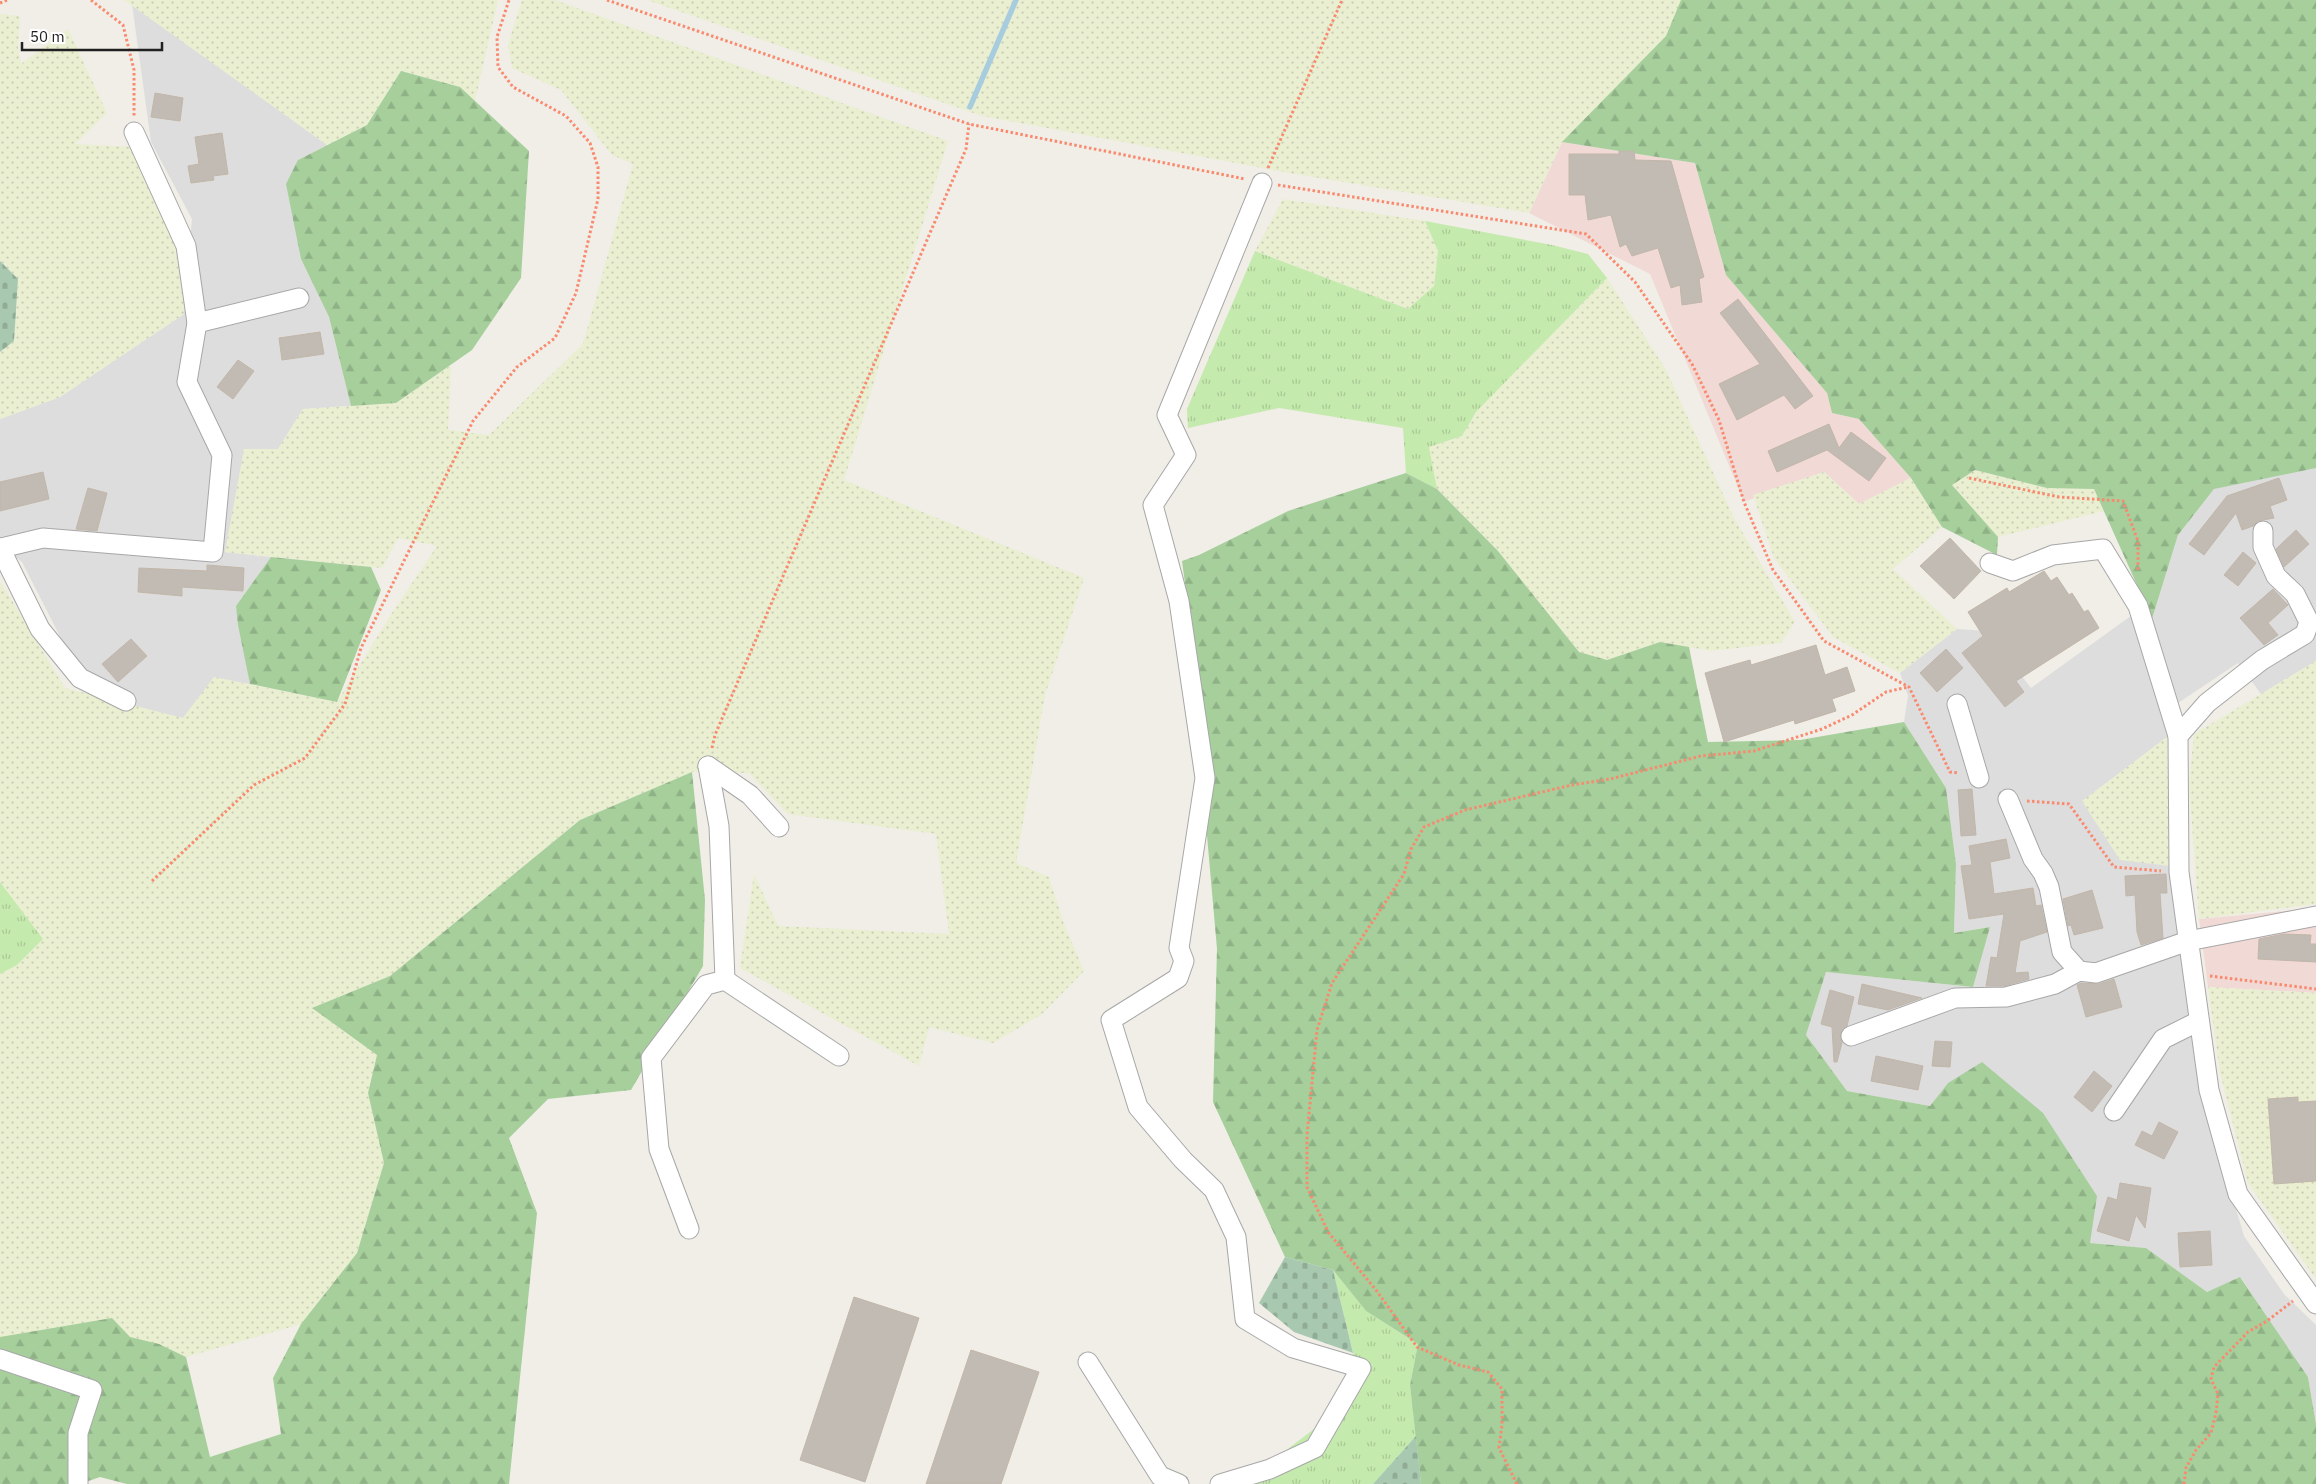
<svg xmlns="http://www.w3.org/2000/svg" width="2316" height="1484" font-family="'IBM Plex Sans',sans-serif">
<style>
.residential{fill:#dedddd}
.commercial{fill:#f1dad6}
.farmland{fill:url(#farmland-dots)}
.grass{fill:url(#grass-tufts)}
.forest{fill:url(#forest-firs)}
.cemetery{fill:url(#cemetery-stones)}
.lines{fill:none;stroke-linecap:round;stroke-linejoin:round}
.stream{stroke:#a7ccde;stroke-width:5.5}
.building{fill:#c1bbb3;stroke:#c2b6a9}
.minor-casing{stroke:#a7a7a7;stroke-width:21}
.path{stroke:#f98a6f;stroke-width:3;stroke-dasharray:2.5 2.5;stroke-linecap:butt}
.minor{stroke:#fff;stroke-width:19}
</style>
<defs>
<pattern id="farmland-dots" width="8" height="8" patternUnits="userSpaceOnUse" patternTransform="scale(1.25)"><rect width="8" height="8" fill="#eaefd2"/><path d="M2 2h.1M6 6h.1" fill="none" stroke="#c8cdb4" stroke-width="1.8" stroke-linecap="round"/></pattern>
<pattern id="grass-tufts" width="24" height="20" patternUnits="userSpaceOnUse" patternTransform="scale(1.25)"><rect width="24" height="20" fill="#c5eaad"/><path d="M3 7l-1-3M5 7V3M7 7l1-3M15 17l-1-3M17 17v-4M19 17l1-3" fill="none" stroke="#a9c895"/></pattern>
<pattern id="forest-firs" width="22" height="20" patternUnits="userSpaceOnUse" patternTransform="scale(1.25)"><rect width="22" height="20" fill="#a6cf9c"/><path d="M5 1l3.5 6h-7zM16 11l3.5 6h-7z" fill="#8fb186"/></pattern>
<pattern id="cemetery-stones" width="16" height="16" patternUnits="userSpaceOnUse" patternTransform="scale(1.25)"><rect width="16" height="16" fill="#a8c9b0"/><path d="M2 7V4a2 2 0 0 1 4 0v3zM10 15v-3a2 2 0 0 1 4 0v3z" fill="#90ac97"/></pattern>
</defs>
<rect width="100%" height="100%" fill="#f0eee7"/>
<!-- residential -->
<g class="residential">
<polygon points="132,4 327,145 298,160 301,259 329,317 351,406 303,409 278,449 225,552 271,557 236,606 250,684 214,678 183,718 138,709 71,658 22,562 0,545 0,419 60,397 184,314 192,219 151,142"/>
<polygon points="2316,465 2316,661 2261,694 2238,663 2178,703 2167,737 2082,802 2170,866 2199,1085 2244,1236 2284,1294 2316,1325 2316,1424 2308,1377 2241,1278 2207,1292 2146,1248 2090,1243 1982,1063 1948,1083 1930,1106 1847,1091 1806,1035 1826,972 1973,987 1989,927 1954,933 1956,864 1946,788 1904,722 1908,696 1900,673 1957,629 1987,631 2031,688 2146,605 2152,619 2178,535 2214,489"/>
</g>
<!-- commercial -->
<g class="commercial">
<polygon points="1562,142 1695,163 1726,275 1827,393 1832,413 1859,419 1911,478 1859,504 1824,472 1744,502 1650,274 1529,213"/>
<polygon points="2316,908 2316,993 2208,987 2199,919"/>
</g>
<!-- farmland -->
<g class="farmland">
<polygon points="124,0 498,0 475,101 460,87 401,71 367,125 327,145"/>
<polygon points="522,0 555,0 948,141 844,480 1084,578 1045,695 1016,863 1049,877 1064,924 1084,971 1042,1014 993,1043 929,1027 919,1066 740,968 754,874 778,926 949,934 936,834 788,814 749,773 692,772 580,820 390,976 312,1008 377,1055 368,1093 384,1163 357,1253 301,1324 186,1357 130,1337 0,1338 0,974 17,965 43,939 0,882 0,581 65,688 183,718 214,677 337,702 390,616 437,546 398,538 382,568 225,552 244,449 278,449 303,409 396,403 451,365 448,430 489,435 583,344 633,164 612,155 561,90 512,68 508,44"/>
<polygon points="647,0 1682,0 1667,36 1562,142 1529,213 1289,173 982,116"/>
<polygon points="0,14 20,16 18,48 21,64 68,29 107,113 75,144 131,147 188,272 184,314 60,397 0,419 0,352 14,341 18,279 0,261"/>
<polygon points="1283,199 1425,221 1438,251 1434,286 1408,309 1255,251"/>
<polygon points="1607,278 1665,368 1734,518 1795,622 1781,643 1711,651 1660,642 1607,660 1579,652 1498,551 1437,489 1429,447 1462,436 1476,412"/>
<polygon points="1975,470 2047,488 2094,489 2104,511 1998,537 1951,485"/>
<polygon points="1824,472 1859,504 1911,478 1942,527 1893,569 1957,629 1900,673 1833,637 1774,558 1753,495"/>
<polygon points="2316,661 2316,904 2199,919 2189,784 2194,734"/>
<polygon points="2167,737 2170,866 2120,860 2082,801"/>
<polygon points="2208,987 2316,993 2316,1279 2248,1183 2220,1073"/>
</g>
<!-- grass -->
<g class="grass">
<polygon points="1425,221 1552,245 1588,254 1607,278 1476,412 1462,436 1429,447 1437,489 1406,473 1403,428 1279,408 1188,428 1187,409 1255,251 1408,309 1434,286 1438,251"/>
<polygon points="0,882 43,939 17,965 0,974"/>
<polygon points="1333,1270 1366,1311 1418,1344 1410,1385 1416,1436 1373,1484 1242,1484 1335,1413 1353,1353"/>
</g>
<!-- forest -->
<g class="forest">
<polygon points="1681,0 2316,0 2316,468 2214,489 2178,535 2151,622 2146,605 2094,489 2047,488 1975,470 1952,485 1998,537 1997,555 1942,527 1911,478 1859,419 1832,413 1827,393 1726,275 1695,163 1562,142 1666,36"/>
<polygon points="401,71 460,87 529,151 521,278 472,350 396,403 351,406 329,317 301,259 286,184 298,160 367,125"/>
<polygon points="1406,473 1437,489 1498,551 1579,652 1607,660 1660,642 1689,647 1708,742 1800,740 1904,722 1946,788 1956,864 1954,933 1990,927 1973,987 1826,972 1806,1035 1847,1091 1930,1106 1948,1083 1982,1062 2043,1113 2097,1196 2090,1243 2146,1248 2207,1292 2240,1277 2308,1377 2316,1424 2316,1484 1421,1484 1410,1385 1418,1344 1366,1311 1333,1270 1285,1257 1213,1102 1217,949 1205,813 1201,704 1182,561 1199,555 1288,511"/>
<polygon points="271,557 371,567 381,590 337,702 250,684 238,625 236,606"/>
<polygon points="692,772 705,900 703,966 631,1090 548,1099 509,1138 537,1213 509,1484 127,1484 100,1477 80,1484 0,1484 0,1337 112,1318 130,1337 159,1344 186,1357 210,1457 281,1434 273,1378 301,1324 357,1253 384,1163 368,1093 377,1055 312,1008 390,976 580,820"/>
</g>
<!-- cemetery -->
<g class="cemetery">
<polygon points="0,261 18,279 14,341 0,352"/>
<polygon points="1285,1257 1333,1270 1353,1353 1294,1332 1259,1303"/>
<polygon points="1416,1436 1421,1484 1373,1484"/>
</g>
<g class="lines">
<!-- stream -->
<polyline class="stream" points="970,107 1016,0"/>
</g>
<!-- building -->
<g class="building">
<polygon points="155,93 183,98 180,121 151,117"/>
<polygon points="222,133 228,174 213,176 214,180 191,183 188,166 199,164 195,137"/>
<polygon points="1619,151 1634,151 1635,160 1671,161 1704,277 1699,279 1702,302 1682,305 1680,285 1671,288 1658,248 1632,256 1626,244 1620,247 1611,215 1588,220 1585,195 1569,195 1569,154 1619,154"/>
<polygon points="1738,299 1813,396 1795,409 1784,395 1737,420 1719,384 1760,364 1720,313"/>
<polygon points="320,332 324,354 282,360 279,338"/>
<polygon points="238,360 254,371 233,399 217,387"/>
<polygon points="1829,424 1839,448 1851,432 1886,458 1869,481 1827,450 1777,472 1768,451"/>
<polygon points="43,472 49,499 0,511 0,482"/>
<polygon points="2279,478 2287,500 2270,506 2274,518 2258,521 2253,526 2242,530 2236,513 2204,555 2189,544 2227,496"/>
<polygon points="88,488 107,493 97,531 76,529"/>
<polygon points="2296,530 2309,544 2284,567 2276,549"/>
<polygon points="1950,538 1981,571 1954,599 1920,566"/>
<polygon points="2243,552 2256,563 2238,586 2224,575"/>
<polygon points="207,565 244,568 243,591 182,587 182,596 138,592 139,568 207,571"/>
<polygon points="2044,571 2051,581 2057,577 2069,595 2072,593 2084,612 2088,610 2099,628 2016,681 2024,692 2005,707 1962,653 1983,636 1968,612 2007,588 2009,592"/>
<polygon points="2273,589 2288,605 2268,623 2278,635 2264,645 2240,618"/>
<polygon points="131,639 147,656 118,682 102,664"/>
<polygon points="1816,645 1825,675 1847,667 1855,691 1832,699 1836,711 1795,724 1794,720 1724,742 1705,673 1750,660 1751,665"/>
<polygon points="1946,649 1963,668 1937,692 1920,673"/>
<polygon points="1972,789 1976,835 1961,836 1958,790"/>
<polygon points="2006,839 2010,858 1990,862 1994,894 2033,888 2036,906 2041,905 2047,932 2020,941 2015,973 2028,972 2029,979 2004,986 1986,986 1991,957 1997,958 2004,914 1969,919 1961,866 1972,865 1969,846"/>
<polygon points="2166,874 2167,893 2160,893 2163,938 2141,945 2137,932 2135,895 2126,896 2125,876"/>
<polygon points="2092,890 2103,928 2074,935 2071,925 2068,926 2063,899"/>
<polygon points="2284,934 2311,935 2310,944 2316,944 2316,962 2258,959 2259,939"/>
<polygon points="2114,979 2122,1007 2086,1017 2077,985 2081,983 2099,984"/>
<polygon points="1862,984 1922,998 1888,1010 1858,1004"/>
<polygon points="1830,990 1854,997 1847,1026 1840,1034 1842,1043 1837,1062 1834,1062 1832,1027 1821,1024"/>
<polygon points="1935,1041 1952,1042 1950,1067 1932,1066"/>
<polygon points="1876,1056 1923,1066 1918,1090 1871,1081"/>
<polygon points="2094,1071 2112,1086 2092,1112 2074,1097"/>
<polygon points="2298,1097 2298,1102 2316,1101 2316,1181 2274,1184 2268,1099"/>
<polygon points="2159,1122 2178,1132 2164,1159 2135,1145 2142,1131 2152,1136"/>
<polygon points="2120,1183 2151,1188 2145,1228 2136,1215 2129,1241 2097,1231 2108,1197 2117,1200"/>
<polygon points="2210,1231 2212,1265 2180,1267 2178,1233"/>
<polygon points="854,1297 919,1318 865,1482 800,1460"/>
<polygon points="971,1350 1039,1372 1001,1484 926,1484"/>
</g>
<g class="lines">
<!-- minor casing -->
<g class="minor-casing">
<g id="minor">
<polyline points="197,323 299,298"/>
<polyline points="2263,531 2263,547 2276,576 2295,594 2309,622 2305,634 2262,660 2207,703 2178,736 2179,872 2209,1090 2238,1194 2316,1304"/>
<polyline points="0,548 40,629 80,678 126,701"/>
<polyline points="1,548 43,538 213,552 222,455 187,382 197,323 186,246 134,132"/>
<polyline points="1990,563 2013,571 2053,555 2103,549 2138,606 2178,736"/>
<polyline points="1957,704 1979,778"/>
<polyline points="708,766 719,826 725,980"/>
<polyline points="708,766 750,795 779,827"/>
<polyline points="2008,799 2033,859 2043,873 2049,887 2062,952 2079,971 2096,973 2188,941 2316,916"/>
<polyline points="1851,1036 1955,998 2006,997 2055,984 2079,971"/>
<polyline points="2114,1111 2163,1039 2199,1021"/>
<polyline points="689,1229 659,1149 651,1058 706,985 725,980 839,1056"/>
<polyline points="0,1359 92,1390 78,1433 78,1484"/>
<polyline points="1088,1362 1160,1476 1179,1484"/>
<polyline points="1220,1484 1270,1469 1315,1448 1361,1368 1293,1348 1245,1319 1236,1237 1214,1190 1183,1160 1138,1107 1111,1020 1178,978 1184,961 1179,948 1205,778 1179,601 1153,505 1186,455 1167,415 1262,183"/>
</g>
</g>
<!-- path -->
<g class="path">
<polyline points="91,0 123,25 134,70 134,116"/>
<polyline points="607,0 969,124 1245,179"/>
<polyline points="0,3 7,0"/>
<polyline points="1268,168 1342,0"/>
<polyline points="1278,185 1586,234 1635,282 1692,364 1719,420 1744,502 1773,570 1824,641 1909,687 1950,772 1958,773"/>
<polyline points="1969,478 2059,497 2123,501 2138,541 2138,571"/>
<polyline points="712,748 715,735 966,149 969,124"/>
<polyline points="2027,801 2069,804 2114,867 2161,871"/>
<polyline points="152,881 254,785 305,758 345,704 361,648 473,421 517,367 555,338 576,293 598,199 598,167 590,143 566,116 513,87 498,67 497,37 509,0"/>
<polyline points="2210,976 2316,989"/>
<polyline points="1517,1484 1499,1448 1502,1425 1502,1389 1488,1372 1459,1365 1417,1347 1376,1290 1328,1232 1307,1187 1307,1135 1317,1030 1332,983 1404,874 1411,849 1424,827 1465,810 1572,785 1610,779 1701,756 1754,751 1822,729 1852,715 1886,692 1908,687"/>
<polyline points="2184,1484 2186,1468 2196,1450 2211,1433 2216,1413 2218,1394 2211,1379 2214,1367 2248,1332 2267,1321 2293,1301"/>
</g>
<!-- minor -->
<use href="#minor" class="minor"/>
</g>
<!-- scale -->
<path d="M22 42v8h140v-8" fill="none" stroke="#202020" stroke-width="2.5"/>
<text x="30" y="42" font-size="15" fill="#202020" stroke="#ffffff" stroke-width="4" paint-order="stroke">50 m</text>
</svg>
